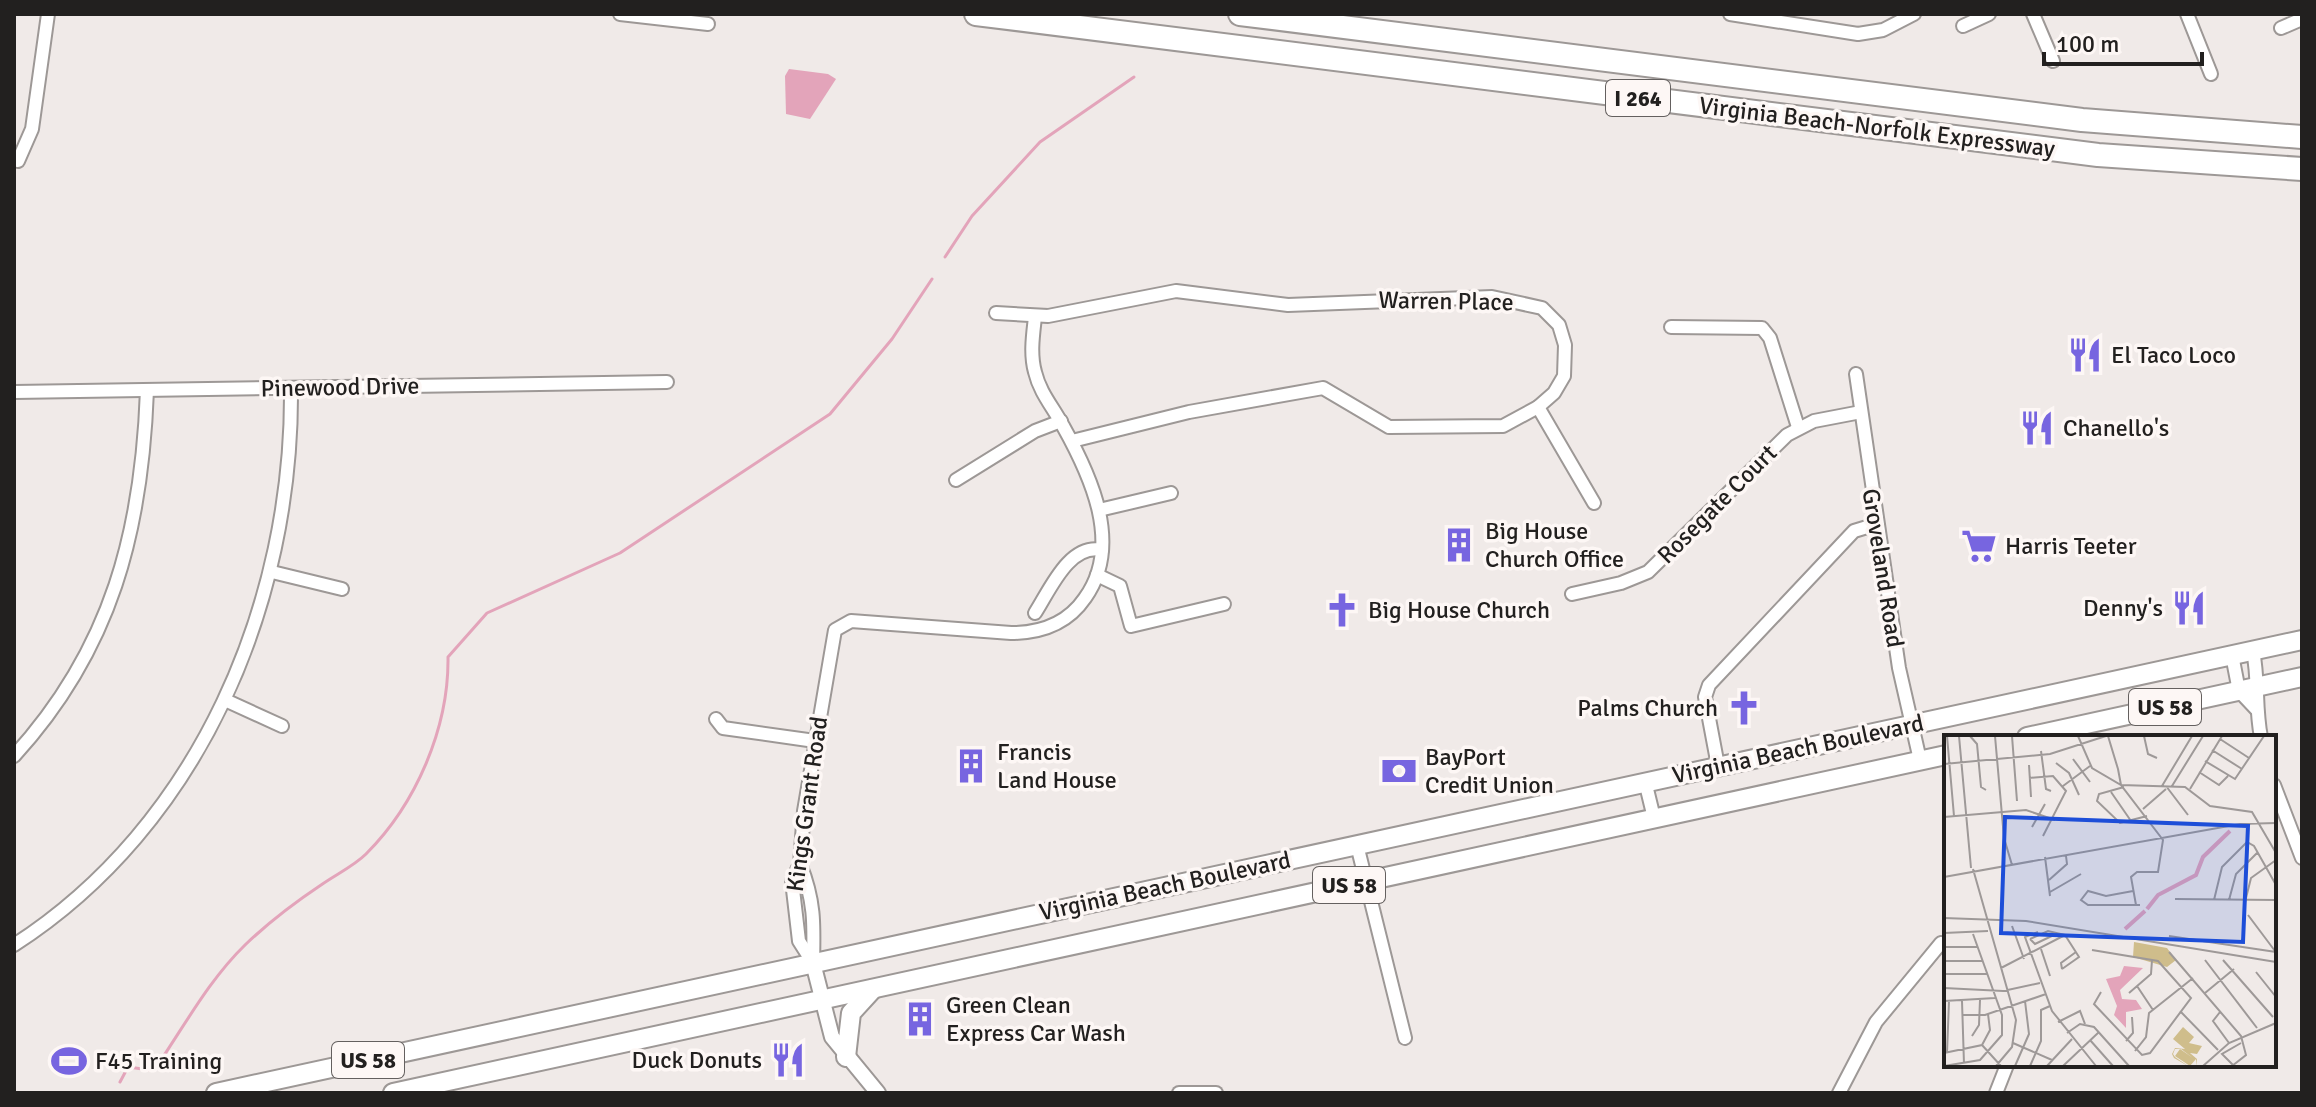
<svg xmlns="http://www.w3.org/2000/svg" width="2316" height="1107" font-family="Signika,sans-serif">
<style>
.water{fill:#e3a4ba}
.lines{fill:none;stroke-linecap:round;stroke-linejoin:round}
.stream{stroke:#e3a4ba;stroke-width:3}
.minor-casing{stroke:#9d9896;stroke-width:16}
.tertiary-casing{stroke:#9d9896;stroke-width:18}
.primary-casing{stroke:#9d9896;stroke-width:22}
.motorway-casing{stroke:#9d9896;stroke-width:26}
.minor{stroke:#fff;stroke-width:12}
.tertiary{stroke:#fff;stroke-width:14}
.primary{stroke:#fff;stroke-width:18}
.motorway{stroke:#fff;stroke-width:22}
.labels{text-anchor:middle;dominant-baseline:central;stroke-width:7;stroke-linejoin:round;paint-order:stroke}
.shield{fill:#fdf7f5;stroke:#64605f;stroke-width:2}
.shield-label{font-size:22px;font-weight:bold;fill:#22201f}
.street-label{font-size:24px;fill:#22201f;stroke:#fdf7f5}
.poi-label{font-size:24px;fill:#22201f;stroke:#fdf7f5;text-anchor:start}
.inset-river{fill:none;stroke:#e3a4ba;stroke-width:4}
.inset-road{fill:none;stroke:#9e9998;stroke-width:2}
.view{fill:#1d4ed8;fill-opacity:0.15;stroke:#1d4ed8;stroke-width:4}
.inset-edge{fill:none;stroke:#22201f;stroke-width:4}
</style>
<rect width="100%" height="100%" fill="#f0eae8"/>
<!-- water -->
<polygon class="water" points="789,69 828,74 836,79 810,119 786,114 785,76"/>
<g class="lines">
<!-- stream -->
<g class="stream">
<polyline points="945,257 972,216 1040,142 1134,77"/>
<path d="M 120,1082 L 128,1067 L 150,1070 L 159,1063 C 186,1023 210,979 245,945 C 268,923 294,903 321,885 C 335,875 354,866 366,854 C 416,804 449,728 448,657 L 487,613 L 620,553 L 830,414 L 892,339 L 932,279"/>
</g>
<!-- minor casing -->
<g class="minor-casing">
<g id="minor">
<polyline points="620,14 708,24"/>
<polyline points="1730,14 1858,34 1883,30 1914,14"/>
<polyline points="2033,14 2053,61"/>
<polyline points="2187,14 2211,74"/>
<polyline points="1963,26 1989,14"/>
<polyline points="2281,28 2302,19"/>
<polyline points="18,161 32,129 48,14"/>
<polyline points="996,313 1048,316 1176,291 1288,305 1492,297 1542,308 1559,325 1565,345 1564,376 1554,393 1538,407 1503,426 1389,427 1323,388 1189,412 1072,441"/>
<polyline points="1671,327 1762,328 1770,338 1798,427"/>
<polyline points="1856,374 1899,668 1920,760"/>
<polyline points="14,392 667,382"/>
<polyline points="1538,407 1594,503"/>
<polyline points="956,480 1035,431 1061,421"/>
<polyline points="1099,510 1171,493"/>
<polyline points="272,572 342,589"/>
<polyline points="1097,575 1120,586 1131,626 1224,604"/>
<polyline points="1572,594 1621,583 1648,572 1787,435 1814,421 1861,412"/>
<path d="M 1035,613 C 1050,590 1069,543 1102,550"/>
<path d="M 2253,651 C 2259,680 2255,708 2261,737"/>
<polyline points="2232,655 2239,691 2256,709"/>
<polyline points="225,700 282,726"/>
<polyline points="716,719 723,728 815,741"/>
<path d="M 14,756 C 112,649 142,530 147,390"/>
<polyline points="1718,766 1705,697 1709,685 1854,531 1877,524"/>
<polyline points="1645,781 1654,818"/>
<polyline points="2274,785 2302,858"/>
<polyline points="1357,845 1405,1038"/>
<path d="M 800,864 C 815,901 814,925 813,963"/>
<path d="M 14,945 C 200,825 293,603 291,388"/>
<path d="M 813,963 L 799,941 L 792,881 L 800,864 L 804,811 L 835,630 L 851,621 L 1011,633 C 1041,633 1068,623 1085,598 C 1123,545 1091,476 1063,426 C 1053,407 1040,393 1035,372 C 1030,354 1033,335 1035,317"/>
<polyline points="1179,1093 1216,1093"/>
<polyline points="1839,1093 1876,1022 1941,943"/>
<polyline points="1996,1093 2007,1065"/>
</g>
</g>
<!-- tertiary casing -->
<g class="tertiary-casing">
<polyline id="tertiary" points="813,963 832,1037 878,1093"/>
</g>
<!-- primary casing -->
<g class="primary-casing">
<g id="primary">
<polyline points="2027,737 2302,677"/>
<polyline points="846,1057 851,1013 873,989"/>
<polyline points="216,1093 2302,640"/>
<polyline points="393,1093 1946,755"/>
</g>
</g>
<!-- motorway casing -->
<g class="motorway-casing">
<g id="motorway">
<polyline points="976,14 2098,155 2302,169"/>
<polyline points="1240,14 2082,120 2302,137"/>
</g>
</g>
<!-- minor -->
<use href="#minor" class="minor"/>
<!-- tertiary -->
<use href="#tertiary" class="tertiary"/>
<!-- primary -->
<use href="#primary" class="primary"/>
<!-- motorway -->
<use href="#motorway" class="motorway"/>
</g>
<!-- icons -->
<defs>
<g id="restaurant-bare" transform="scale(2.76)"><path d="M-5-6h1v4h1v-4h1v4h1v-4h1v5L-1.5 .5V6h-2V.5L-5-1ZM5-6V6H3V1.5H1.5Q1.5-4 5-6Z" fill="#7765e0" stroke="#fdf7f5" stroke-width="2.5" paint-order="stroke"/></g>
<g id="building-bare" transform="scale(2.76)"><path d="M-4-6H4V6H1V3H-1V6H-4ZM-2.5-4.3h1.7v1.8h-1.7ZM.8-4.3h1.7v1.8H.8ZM-2.5-1h1.7V.8h-1.7ZM.8-1h1.7V.8H.8Z" fill="#7765e0" stroke="#fdf7f5" stroke-width="2.5" paint-order="stroke"/></g>
<g id="supermarket-bare" transform="scale(2.76)"><path d="M-6-5.5h2.5l.6 2H6L4.5 2H-2.5L-4.4-4H-6ZM-1.5 3.2a1.3 1.3 0 1 0 .1 0ZM3 3.2a1.3 1.3 0 1 0 .1 0Z" fill="#7765e0" stroke="#fdf7f5" stroke-width="2.5" paint-order="stroke"/></g>
<g id="church-bare" transform="scale(2.76)"><path d="M-1.2-6h2.4v3.5h3.3v2.4h-3.3V6h-2.4V-.1h-3.3v-2.4h3.3Z" fill="#7765e0" stroke="#fdf7f5" stroke-width="2.5" paint-order="stroke"/></g>
<g id="bank-bare" transform="scale(2.76)"><path d="M-6-4H6V4H-6ZM0-2.3a2.3 2.3 0 1 0 0 4.6a2.3 2.3 0 1 0 0-4.6Z" fill="#7765e0" stroke="#fdf7f5" stroke-width="2.5" paint-order="stroke"/></g>
<g id="stadium-bare" transform="scale(2.76)"><path d="M0-5a6.5 5 0 1 0 0 10a6.5 5 0 1 0 0-10ZM-3.5-1.8h7v3.6h-7Z" fill="#7765e0" stroke="#fdf7f5" stroke-width="2.5" paint-order="stroke"/></g>
</defs>
<g fill-rule="evenodd">
<use href="#restaurant-bare" x="2085" y="355"/>
<use href="#restaurant-bare" x="2037" y="428"/>
<use href="#building-bare" x="1459" y="545"/>
<use href="#supermarket-bare" x="1979" y="546"/>
<use href="#restaurant-bare" x="2189" y="608"/>
<use href="#church-bare" x="1342" y="610"/>
<use href="#church-bare" x="1744" y="708"/>
<use href="#building-bare" x="971" y="766"/>
<use href="#bank-bare" x="1399" y="771"/>
<use href="#building-bare" x="920" y="1019"/>
<use href="#restaurant-bare" x="788" y="1060"/>
<use href="#stadium-bare" x="69" y="1061"/>
</g>
<g class="labels">
<!-- shield labels -->
<g class="shield">
<rect x="1606" y="80" width="64" height="36" rx="6"/>
<rect x="2129" y="689" width="72" height="36" rx="6"/>
<rect x="1313" y="867" width="72" height="36" rx="6"/>
<rect x="332" y="1042" width="72" height="36" rx="6"/>
</g>
<g class="shield-label">
<text x="1638" y="98">I 264</text>
<text x="2165" y="707">US 58</text>
<text x="1349" y="885">US 58</text>
<text x="368" y="1060">US 58</text>
</g>
<!-- street labels -->
<g class="street-label">
<text transform="translate(1877 127) rotate(7)">Virginia Beach-Norfolk Expressway</text>
<text transform="translate(1446 301) rotate(1)">Warren Place</text>
<text transform="translate(340 387) rotate(-1)">Pinewood Drive</text>
<text transform="translate(1717 504) rotate(-45)">Rosegate Court</text>
<text transform="translate(1883 568) rotate(81)">Groveland Road</text>
<text transform="translate(1798 749) rotate(-12)">Virginia Beach Boulevard</text>
<text transform="translate(807 804) rotate(-82)">Kings Grant Road</text>
<text transform="translate(1165 886) rotate(-12)">Virginia Beach Boulevard</text>
</g>
<!-- poi labels -->
<g class="poi-label">
<text x="2111" y="355">El Taco Loco</text>
<text x="2063" y="428">Chanello's</text>
<text x="1485" y="531">Big House<tspan x="1485" dy="28">Church Office</tspan></text>
<text x="2005" y="546">Harris Teeter</text>
<text x="2163" y="608" text-anchor="end">Denny's</text>
<text x="1368" y="610">Big House Church</text>
<text x="1718" y="708" text-anchor="end">Palms Church</text>
<text x="997" y="752">Francis<tspan x="997" dy="28">Land House</tspan></text>
<text x="1425" y="757">BayPort<tspan x="1425" dy="28">Credit Union</tspan></text>
<text x="946" y="1005">Green Clean<tspan x="946" dy="28">Express Car Wash</tspan></text>
<text x="762" y="1060" text-anchor="end">Duck Donuts</text>
<text x="95" y="1061">F45 Training</text>
</g>
</g>
<!-- overview -->
<g transform="translate(1944 735)">
<rect width="332" height="332" fill="#f0eae8"/>
<path d="M 190,207 L 223,213 L 232,225 L 223,232 L 189,222 ZM 239,292 L 250,302 L 245,308 L 258,311 L 253,319 L 246,318 L 253,324 L 253,331 L 252,324 L 246,331 L 231,321 L 236,314 L 249,323 L 237,314 L 231,314 L 229,319 L 231,322 L 244,331 L 230,323 L 228,319 L 231,313 L 241,314 L 229,304 Z" fill="#cfbd8b"/>
<path d="M 180,231 L 199,233 L 176,255 L 178,264 L 192,265 L 198,274 L 182,277 L 182,293 L 170,280 L 173,271 L 162,244 L 176,241 Z" fill="#e3a4ba"/>
<path class="inset-river" d="M 203,174 L 214,160 L 252,140 L 259,122 L 286,96M 181,194 L 201,176"/>
<path class="inset-road" d="M 3,1 L 10,81M 15,1 L 27,133M 26,1 L 33,9 L 37,52 L 42,55M 51,1 L 60,103 L 68,130M 68,1 L 73,66M 134,1 L 148,33 L 177,50 L 241,52 L 266,71 L 308,77 L 332,118M 164,1 L 174,34M 200,1 L 204,19 L 213,23M 276,4 L 305,23M 268,15 L 298,34M 97,16 L 102,54 L 107,56M 129,24 L 146,47M 261,26 L 291,44 L 320,1M 112,28 L 125,38 L 135,60M 0,29 L 106,19 L 162,1M 85,30 L 87,62M 174,34 L 177,50 L 219,105 L 214,137 L 193,137 L 187,142 L 192,170M 255,37 L 275,50 L 284,41M 85,43 L 109,41 L 122,56 L 99,101M 119,51 L 146,31M 218,51 L 248,1M 222,51 L 244,80M 228,51 L 259,1M 180,52 L 155,59 L 153,66 L 176,88 L 203,81M 246,54 L 278,1M 167,57 L 187,86M 199,74 L 222,54M 0,82 L 82,75 L 111,85M 88,92 L 101,69M 101,122 L 106,161M 29,134 L 72,285 L 68,312 L 52,331M 0,142 L 296,89 L 332,88M 105,145 L 123,129 L 122,121M 189,156 L 162,161 L 144,156 L 137,165 L 144,170 L 196,170M 106,157 L 137,139M 231,164 L 332,165M 270,165 L 278,132 L 303,107 L 310,111 L 332,150M 285,165 L 292,139 L 314,117M 300,171 L 307,143 L 332,125M 304,180 L 331,216M 0,183 L 82,186 L 332,227M 68,191 L 80,224M 94,197 L 81,202 L 108,276 L 152,331M 0,198 L 44,196M 225,201 L 332,217M 86,204 L 104,196 L 121,200M 86,204 L 91,209 L 112,199M 0,212 L 34,212M 97,214 L 106,241M 148,215 L 214,226 L 247,263 L 206,318 L 198,320 L 150,269 L 157,257M 225,217 L 297,301 L 302,320 L 288,331M 261,225 L 313,293M 279,225 L 329,282M 0,226 L 39,226M 57,233 L 121,200M 118,234 L 135,222 L 121,200M 118,234 L 117,228 L 132,217M 312,237 L 332,262M 0,239 L 43,239M 193,251 L 209,275M 0,253 L 59,256 L 96,248M 185,258 L 207,239 L 208,225M 261,258 L 290,234M 0,266 L 51,263M 18,266 L 20,329M 236,276 L 274,315M 276,277 L 269,286 L 285,308M 18,280 L 41,280 L 102,259M 114,287 L 136,276 L 141,289M 123,298 L 136,289 L 150,292 L 185,331M 28,301 L 35,290 L 36,265M 146,305 L 169,331M 182,306 L 189,298 L 188,282M 69,308 L 108,325M 38,310 L 57,331M 191,316 L 202,302 L 205,278 L 249,243M 0,318 L 38,310 L 46,295 L 44,279M 3,318 L 5,266M 289,330 L 278,319 L 297,308M 0,331 L 36,325 L 58,300 L 58,280 L 29,199M 71,331 L 85,299 L 81,266M 86,331 L 97,306 L 97,275 L 106,271M 103,331 L 128,304M 119,331 L 155,297M 259,331 L 285,308 L 332,288"/>
<path class="view" d="M 61,82 L 304,91 L 299,207 L 57,198 Z"/>
<rect width="332" height="332" class="inset-edge"/>
</g>
<!-- border -->
<rect width="2316" height="1107" fill="none" stroke="#22201f" stroke-width="32"/>
<!-- scale -->
<path d="M2044 52v12h158v-12" fill="none" stroke="#22201f" stroke-width="4"/>
<text x="2056" y="52" font-size="24" fill="#22201f" stroke="#fdf7f5" stroke-width="6" paint-order="stroke">100 m</text>
</svg>
